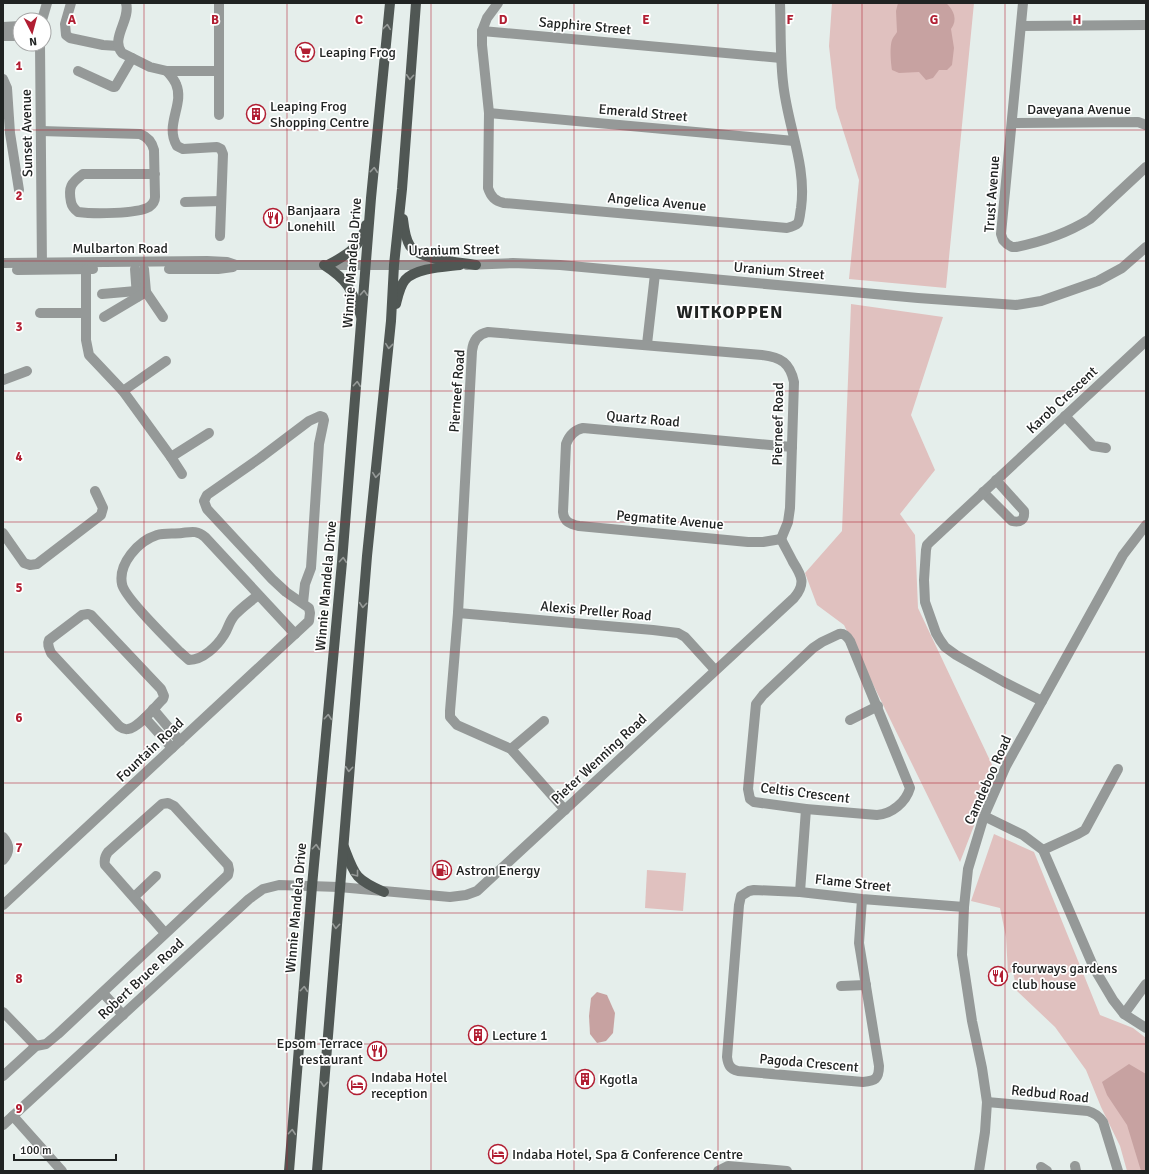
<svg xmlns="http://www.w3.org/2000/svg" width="1149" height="1174" font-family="Signika,sans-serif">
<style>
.green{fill:#e0c1bf}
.water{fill:#c7a2a1}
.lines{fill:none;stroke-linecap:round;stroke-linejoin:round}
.minor{stroke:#959998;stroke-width:10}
.major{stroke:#505754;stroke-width:10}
.oneway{stroke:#969a98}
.grid{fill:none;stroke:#b11e32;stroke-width:1;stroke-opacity:0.55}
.labels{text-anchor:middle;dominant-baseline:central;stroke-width:3.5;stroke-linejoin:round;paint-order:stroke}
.street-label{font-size:14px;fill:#202322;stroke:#fff}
.poi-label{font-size:14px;fill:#202322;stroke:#fff;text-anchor:start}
.district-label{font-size:18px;font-weight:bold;letter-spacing:1px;fill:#202322;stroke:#fff}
.grid-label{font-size:13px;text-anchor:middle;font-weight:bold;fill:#b11e32;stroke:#fff;stroke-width:3.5;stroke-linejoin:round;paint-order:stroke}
</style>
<rect width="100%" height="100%" fill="#e5eeeb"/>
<!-- green -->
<g class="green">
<polygon points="832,3 974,3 946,288 849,279 859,180 836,108 829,46"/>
<polygon points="851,304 943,317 911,415 935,470 900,514 915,535 918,608 995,771 960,862 844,625 817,605 805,573 842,531"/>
<polygon points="994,834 1034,852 1100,1015 1133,1028 1146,1038 1146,1171 1127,1171 1120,1146 1101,1107 1086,1070 1055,1027 1017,991 1013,972 1008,973 1006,937 1000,908 971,901"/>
<polygon points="647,870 686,873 683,911 645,908"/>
</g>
<!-- water -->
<g class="water">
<path d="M 898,3 L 946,3 C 954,10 958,20 951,29 L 954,48 L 952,65 L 947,70 L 939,70 L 933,78 L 926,80 L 919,72 L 899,73 L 892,70 C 891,63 889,44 893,38 C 894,36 896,34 897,32 L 896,11 Z"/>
<polygon points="597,992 607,995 615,1013 613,1033 606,1041 597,1043 590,1034 589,1016 591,998"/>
<polygon points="1129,1064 1146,1074 1146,1171 1141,1171 1127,1125 1107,1095 1102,1082"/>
</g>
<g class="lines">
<!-- minor -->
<g class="minor">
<polyline points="71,3 65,24 66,35 70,38 103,45 118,46"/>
<path d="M 126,3 C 131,20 110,38 122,53 L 150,67 L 167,71 L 219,71"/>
<polyline points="219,3 219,115"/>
<path d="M 498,3 L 487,18 L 482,31 L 482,45 L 489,113 L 488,188 C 491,197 495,201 504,203 L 787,228 C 791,227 795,226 798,223 C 800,219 800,213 801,208 C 807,165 787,125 783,82 C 780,56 781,29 780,3"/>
<path d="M 1023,3 L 1001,234 L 1003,240 L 1007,244 L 1012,247 L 1016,247 C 1041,242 1069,232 1090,219 L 1146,167"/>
<polyline points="42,20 47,3"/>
<polyline points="1021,26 1146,25"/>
<polyline points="3,27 20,26"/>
<polyline points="482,31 781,58"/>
<polyline points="3,36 20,36"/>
<polyline points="40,44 42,268"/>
<polyline points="78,71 113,87 115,87 132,58"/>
<path d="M 167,71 C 170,75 174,79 176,84 C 185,104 164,125 177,146 L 183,149 L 217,147 L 221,149 L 223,154 L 220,236"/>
<polyline points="3,79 7,88 10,133 19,190"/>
<polyline points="489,113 794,141"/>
<polyline points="1013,123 1138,122 1146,125"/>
<path d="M 41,131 L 140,134 C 148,137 152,142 154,150 L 155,197 C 155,201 153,204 149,207 C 137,214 93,214 78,212 C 74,209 72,207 71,202 C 68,187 71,183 83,174 L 155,174"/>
<polyline points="185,202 221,201"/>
<polyline points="3,263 207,261 227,262 236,265 437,265"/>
<polyline points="467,265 513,263 560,265 918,298 1016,305 1041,301 1098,281 1122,268 1146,247"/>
<polyline points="135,269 137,297"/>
<polyline points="144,269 146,292 163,317"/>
<polyline points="169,269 218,269 233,267"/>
<polyline points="17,270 93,269"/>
<polyline points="86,270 86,340 89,355 123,391 171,457 182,474"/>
<polyline points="102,294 136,291"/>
<polyline points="40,313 86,313"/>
<polyline points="104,317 146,292"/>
<polyline points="647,344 655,274"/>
<polyline points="3,380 27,371"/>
<polyline points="123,391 166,361"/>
<polyline points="1065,416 1093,446 1106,448"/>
<polyline points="171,457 209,433"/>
<path d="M 983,492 L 1012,521 C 1020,523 1025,520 1024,511 L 996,480"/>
<polyline points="3,533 24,563 30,565 37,564 101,515 103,508 95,491"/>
<path d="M 781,539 L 763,542 L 748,542 L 579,526 C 570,524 564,522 563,512 L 566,444 C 569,436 574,430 583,428 L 792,447"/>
<path d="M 258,595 C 250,602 241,608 234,616 C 229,622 228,629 224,635 C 217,646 203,660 189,660 L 180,652 C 168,640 124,597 122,584 C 118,564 138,541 157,535 C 164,533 174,534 182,533 C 191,532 197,530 205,537 L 295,634"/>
<polyline points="458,613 653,630 678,633 685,637 715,670"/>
<path d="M 88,614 L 91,615 L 161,689 L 164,696 L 163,699 C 155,707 138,728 128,729 C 124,730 122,728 119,726 L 51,653 C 49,648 47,644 49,640 L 82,615 Z"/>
<path d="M 839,634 C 844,633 847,636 850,641 L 910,788 C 906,802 892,814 877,815 L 806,809 L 754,802 L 750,799 L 748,789 L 756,704 L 763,695 L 813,648 L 822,642 Z"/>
<polyline points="1042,701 1004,682 956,655 945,647 940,640 936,633 925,602 924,580 926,550 927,545 931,541 1146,341"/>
<polyline points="153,709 180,741"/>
<polyline points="145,718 172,748"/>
<polyline points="850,720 878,706"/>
<polyline points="511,749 544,721"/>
<path d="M 565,810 L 511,749 L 457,725 L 450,717 L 450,711 L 458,613 L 472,351 C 473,341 478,334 488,332 L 762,355 C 781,357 790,363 794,382 L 790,508 L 788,522 L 781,539"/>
<polyline points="984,816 1023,835 1043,850 1094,968 1113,1000 1124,1014 1146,1028"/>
<path d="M 3,837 C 10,845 10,852 3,860"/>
<polyline points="1043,850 1078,834 1085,830 1118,769"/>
<polyline points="800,892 806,809"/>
<polyline points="134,897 156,876"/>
<path d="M 862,899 L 859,943 L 879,1066 C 879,1079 875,1081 863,1082 L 738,1071 C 730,1069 728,1065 727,1057 L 739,905 L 741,896 L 749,891 L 754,890 L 800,892 L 862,899 L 964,907"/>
<polyline points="3,905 309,621 310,613 309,608 286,592 272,579 207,509 204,501 207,495 260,458 309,421 320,416 323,417 324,420 319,444 311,568 305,584 303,603"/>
<polyline points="841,986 866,985"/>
<polyline points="103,993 123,1015"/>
<polyline points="3,1012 36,1046"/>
<polyline points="1124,1014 1146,984"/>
<path d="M 3,1076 L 36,1046 L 46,1044 L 58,1034 L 228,875 L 229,870 L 228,865 L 174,806 L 168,803 L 162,804 L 108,852 C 105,856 104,860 105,865 L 165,933"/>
<path d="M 987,1102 L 1088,1111 C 1095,1113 1099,1116 1103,1122 L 1118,1171"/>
<polyline points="13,1116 62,1171"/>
<path d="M 3,1125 L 249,899 L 263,889 L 279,885 L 339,887 L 450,897 L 466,895 L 477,891 L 794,598 C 806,584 802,576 793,562 C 789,554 785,547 781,539"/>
<polyline points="1075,1166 1076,1171"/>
<polyline points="1041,1167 1047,1171"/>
<polyline points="718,1171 728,1166 787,1171"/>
<polyline points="979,1171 985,1132 987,1102 982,1068 972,1021 962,955 964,907 968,869 984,816 1006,766 1123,555 1146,525"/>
</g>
<!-- major -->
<g class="major">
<path d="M 403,219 C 404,228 405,238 410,246 C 420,260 459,262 476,265"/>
<path d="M 324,265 C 349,281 351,289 361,316"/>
<path d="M 328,265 C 347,255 361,247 366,225"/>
<path d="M 396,304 C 398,296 400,286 405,280 C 416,268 444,267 460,265"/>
<path d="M 344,847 C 355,876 355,879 384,892"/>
<polyline points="289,1171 312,886 342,562 371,198 390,3"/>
<polyline points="317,1171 367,556 391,321 394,265 402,189 416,3"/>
</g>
</g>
<!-- one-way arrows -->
<defs><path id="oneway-chevron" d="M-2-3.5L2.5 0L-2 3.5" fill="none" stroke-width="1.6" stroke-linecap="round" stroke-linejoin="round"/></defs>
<g class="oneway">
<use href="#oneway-chevron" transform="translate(387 27) rotate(-83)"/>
<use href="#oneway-chevron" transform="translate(410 77) rotate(94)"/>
<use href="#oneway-chevron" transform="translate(374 170) rotate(-85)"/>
<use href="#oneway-chevron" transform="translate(364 293) rotate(-86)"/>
<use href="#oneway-chevron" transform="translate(389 346) rotate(96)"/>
<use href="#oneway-chevron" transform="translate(357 384) rotate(-85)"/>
<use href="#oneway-chevron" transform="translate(376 475) rotate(96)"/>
<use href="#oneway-chevron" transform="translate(343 560) rotate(-85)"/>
<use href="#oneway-chevron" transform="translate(363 605) rotate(95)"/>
<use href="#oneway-chevron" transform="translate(328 717) rotate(-85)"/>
<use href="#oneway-chevron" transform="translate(349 769) rotate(95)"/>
<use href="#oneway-chevron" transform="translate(316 847) rotate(-85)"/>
<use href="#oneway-chevron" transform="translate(356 874) rotate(52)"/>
<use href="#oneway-chevron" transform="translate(336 926) rotate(94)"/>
<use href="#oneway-chevron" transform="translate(304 989) rotate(-85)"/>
<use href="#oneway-chevron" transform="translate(324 1084) rotate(94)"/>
<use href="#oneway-chevron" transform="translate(292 1132) rotate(-85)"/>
</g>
<!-- grid -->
<path class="grid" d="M 144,3 L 144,1171M 287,3 L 287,1171M 431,3 L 431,1171M 574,3 L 574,1171M 718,3 L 718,1171M 862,3 L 862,1171M 1005,3 L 1005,1171M 3,130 L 1146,130M 3,261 L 1146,261M 3,391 L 1146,391M 3,522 L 1146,522M 3,652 L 1146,652M 3,783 L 1146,783M 3,913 L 1146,913M 3,1044 L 1146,1044"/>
<!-- icons -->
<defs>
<g id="supermarket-ring" transform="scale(1)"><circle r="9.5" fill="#fff" stroke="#b11e32" stroke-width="1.5"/><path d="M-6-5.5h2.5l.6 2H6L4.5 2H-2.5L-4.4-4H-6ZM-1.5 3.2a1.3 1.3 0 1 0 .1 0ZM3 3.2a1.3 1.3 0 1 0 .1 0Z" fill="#b11e32"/></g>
<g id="building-ring" transform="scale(1)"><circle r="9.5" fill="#fff" stroke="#b11e32" stroke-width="1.5"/><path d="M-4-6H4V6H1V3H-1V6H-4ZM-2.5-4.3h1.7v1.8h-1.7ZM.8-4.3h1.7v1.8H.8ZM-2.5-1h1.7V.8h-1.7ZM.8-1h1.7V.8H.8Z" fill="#b11e32"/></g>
<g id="restaurant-ring" transform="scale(1)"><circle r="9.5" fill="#fff" stroke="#b11e32" stroke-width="1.5"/><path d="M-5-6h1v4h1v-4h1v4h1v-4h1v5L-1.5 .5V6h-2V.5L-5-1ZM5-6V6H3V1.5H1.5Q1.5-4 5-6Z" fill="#b11e32"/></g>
<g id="fuel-ring" transform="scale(1)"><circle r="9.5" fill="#fff" stroke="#b11e32" stroke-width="1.5"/><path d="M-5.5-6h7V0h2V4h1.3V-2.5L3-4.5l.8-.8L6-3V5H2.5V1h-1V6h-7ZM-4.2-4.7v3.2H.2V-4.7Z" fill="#b11e32"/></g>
<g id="hotel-ring" transform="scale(1)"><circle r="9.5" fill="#fff" stroke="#b11e32" stroke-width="1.5"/><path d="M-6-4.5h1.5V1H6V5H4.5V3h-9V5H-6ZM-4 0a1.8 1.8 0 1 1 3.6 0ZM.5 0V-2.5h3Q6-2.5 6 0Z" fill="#b11e32"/></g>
</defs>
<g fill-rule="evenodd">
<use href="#supermarket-ring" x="305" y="52"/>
<use href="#building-ring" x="256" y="114"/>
<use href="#restaurant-ring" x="273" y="218"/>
<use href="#fuel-ring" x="442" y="870"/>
<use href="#restaurant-ring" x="998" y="976"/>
<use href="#building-ring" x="478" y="1035"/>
<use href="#restaurant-ring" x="377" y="1051"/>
<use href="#building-ring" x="585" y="1079"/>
<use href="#hotel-ring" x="357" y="1085"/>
<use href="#hotel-ring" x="498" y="1154"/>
</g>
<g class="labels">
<!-- street labels -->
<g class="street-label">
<text transform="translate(585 26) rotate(5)">Sapphire Street</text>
<text x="1079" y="109">Daveyana Avenue</text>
<text transform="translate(643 113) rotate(5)">Emerald Street</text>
<text transform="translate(27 133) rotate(-91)">Sunset Avenue</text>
<text transform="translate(992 194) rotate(-86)">Trust Avenue</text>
<text transform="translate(657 202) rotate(5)">Angelica Avenue</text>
<text x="120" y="248">Mulbarton Road</text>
<text transform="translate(454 250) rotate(-1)">Uranium Street</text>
<text transform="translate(352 263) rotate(-86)">Winnie Mandela Drive</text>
<text transform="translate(779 271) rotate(5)">Uranium Street</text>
<text transform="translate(457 391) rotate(-86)">Pierneef Road</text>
<text transform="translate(1062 400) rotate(-43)">Karob Crescent</text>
<text transform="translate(643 419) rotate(5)">Quartz Road</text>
<text transform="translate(778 424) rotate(-89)">Pierneef Road</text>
<text transform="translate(670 520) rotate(5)">Pegmatite Avenue</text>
<text transform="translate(326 586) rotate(-85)">Winnie Mandela Drive</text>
<text transform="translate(596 611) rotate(5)">Alexis Preller Road</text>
<text transform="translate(150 750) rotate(-43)">Fountain Road</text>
<text transform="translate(599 759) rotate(-43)">Pieter Wenning Road</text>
<text transform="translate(988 780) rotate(-66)">Camdeboo Road</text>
<text transform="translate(805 793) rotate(7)">Celtis Crescent</text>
<text transform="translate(853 883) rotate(6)">Flame Street</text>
<text transform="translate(296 908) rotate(-85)">Winnie Mandela Drive</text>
<text transform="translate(141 979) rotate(-43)">Robert Bruce Road</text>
<text transform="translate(809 1063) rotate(5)">Pagoda Crescent</text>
<text transform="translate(1050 1094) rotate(6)">Redbud Road</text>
</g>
<!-- poi labels -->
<g class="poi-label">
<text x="319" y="52">Leaping Frog</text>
<text x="270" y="106">Leaping Frog<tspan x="270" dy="16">Shopping Centre</tspan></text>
<text x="287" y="210">Banjaara<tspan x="287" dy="16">Lonehill</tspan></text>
<text x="456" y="870">Astron Energy</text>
<text x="1012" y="968">fourways gardens<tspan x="1012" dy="16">club house</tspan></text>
<text x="492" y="1035">Lecture 1</text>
<text x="363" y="1043" text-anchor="end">Epsom Terrace<tspan x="363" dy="16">restaurant</tspan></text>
<text x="371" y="1077">Indaba Hotel<tspan x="371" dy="16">reception</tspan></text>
<text x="599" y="1079">Kgotla</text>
<text x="512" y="1154">Indaba Hotel, Spa &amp; Conference Centre</text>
</g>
<!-- district labels -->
<g class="district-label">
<text x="730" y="312">WITKOPPEN</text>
</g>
</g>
<g class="grid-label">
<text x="72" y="24">A</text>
<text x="215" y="24">B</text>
<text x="359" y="24">C</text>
<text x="503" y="24">D</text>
<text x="646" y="24">E</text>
<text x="790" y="24">F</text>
<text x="934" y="24">G</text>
<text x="1077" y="24">H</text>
<text x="19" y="70">1</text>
<text x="19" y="200">2</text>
<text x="19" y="331">3</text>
<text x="19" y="461">4</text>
<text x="19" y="592">5</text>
<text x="19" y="722">6</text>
<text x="19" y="852">7</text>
<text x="19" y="983">8</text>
<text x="19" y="1113">9</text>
</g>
<!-- border -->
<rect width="1149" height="1174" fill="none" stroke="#202322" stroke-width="8"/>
<!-- north arrow -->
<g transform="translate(32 32) rotate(174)"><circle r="19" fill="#ffffff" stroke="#a6a7a7"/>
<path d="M0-3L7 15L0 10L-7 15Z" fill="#b11e32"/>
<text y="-6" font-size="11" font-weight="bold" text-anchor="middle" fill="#202322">N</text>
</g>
<!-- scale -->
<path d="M14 1154v6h102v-6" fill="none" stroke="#202322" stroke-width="2"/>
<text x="20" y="1154" font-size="12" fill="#202322" stroke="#ffffff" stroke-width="3" paint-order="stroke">100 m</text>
</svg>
